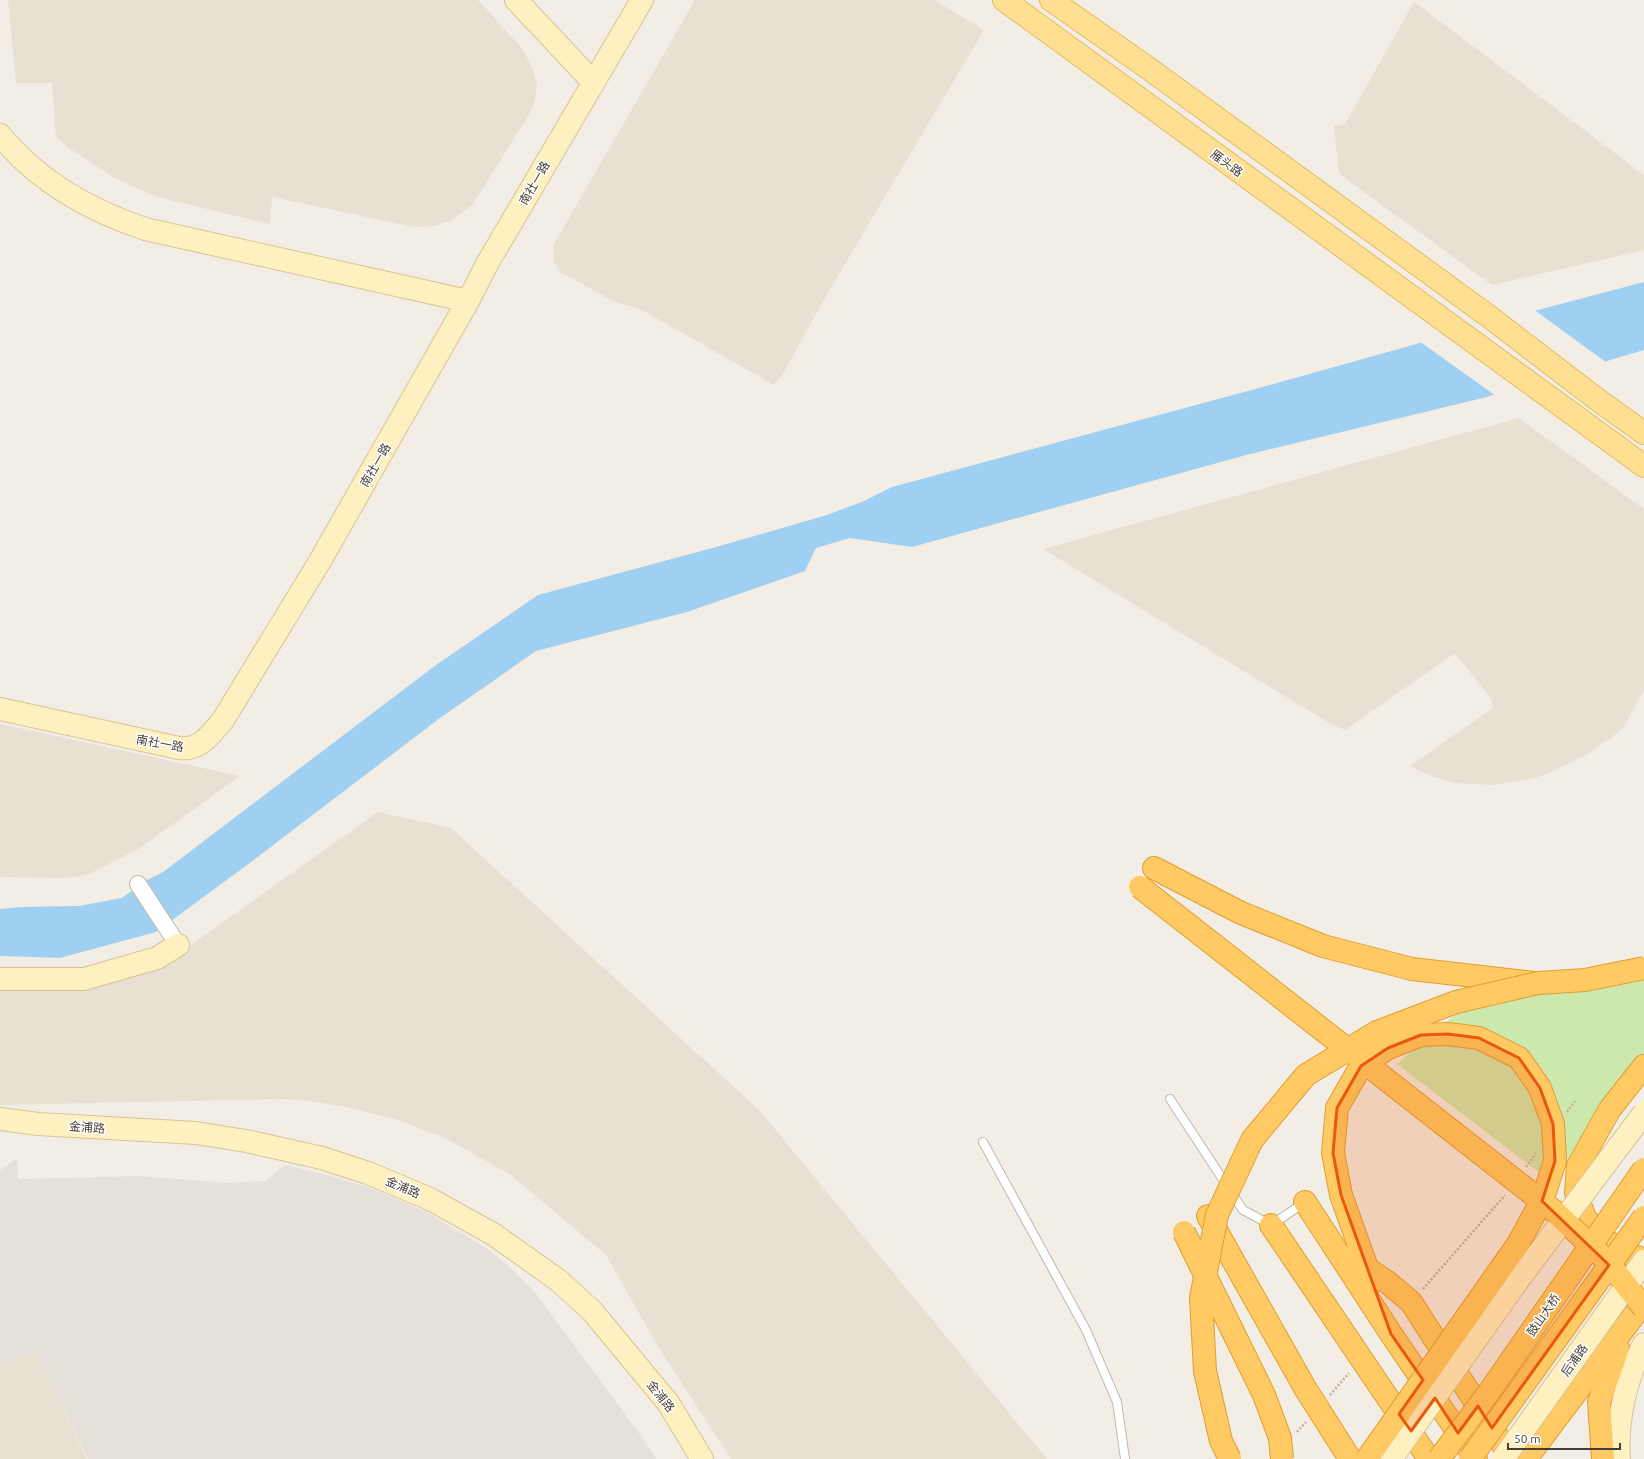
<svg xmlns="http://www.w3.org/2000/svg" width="1644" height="1459" font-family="Ubuntu,'Noto Sans SC',sans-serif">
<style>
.residential{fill:#e7e0d3}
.industrial{fill:#e5e0da}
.green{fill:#cde8ad}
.water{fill:#a0d0f1}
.pier{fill:#f3eee5}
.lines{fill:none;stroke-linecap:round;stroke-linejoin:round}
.lane-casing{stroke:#c1b9aa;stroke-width:10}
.street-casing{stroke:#c1b9aa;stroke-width:18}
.secondary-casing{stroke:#d6c496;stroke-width:24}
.primary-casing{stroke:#e4bc61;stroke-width:24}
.highway-casing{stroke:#df9e33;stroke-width:24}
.path{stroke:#c0b298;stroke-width:2.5;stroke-dasharray:2 2;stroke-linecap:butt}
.lane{stroke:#fff;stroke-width:8}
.street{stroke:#fff;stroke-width:16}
.secondary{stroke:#fff0c2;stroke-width:22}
.primary{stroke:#ffdf91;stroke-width:22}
.highway{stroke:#ffca63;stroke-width:22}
.secondary-bridge-casing{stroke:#d6c496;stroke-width:24;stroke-linecap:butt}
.highway-bridge-casing{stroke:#df9e33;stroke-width:24;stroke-linecap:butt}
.secondary-bridge{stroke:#fff0c2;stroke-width:22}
.highway-bridge{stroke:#ffca63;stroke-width:22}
.marked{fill:#e8590c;fill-opacity:0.2;stroke:#e8590c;stroke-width:3;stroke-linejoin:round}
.labels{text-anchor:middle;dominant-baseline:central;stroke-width:3;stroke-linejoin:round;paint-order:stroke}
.street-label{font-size:12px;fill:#453e34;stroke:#fff}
</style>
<rect width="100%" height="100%" fill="#f3eee5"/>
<!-- residential -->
<g class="residential">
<polygon points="8,0 478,0 521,47 526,55 534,73 537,84 535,101 528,116 473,204 452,220 435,226 414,227 272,197 270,224 157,197 116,179 69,148 56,137 52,83 16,83"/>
<polygon points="695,0 934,0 984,30 826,296 784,372 774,385 642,310 615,302 560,272 554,262 553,249 554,244"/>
<polygon points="1414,2 1644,175 1644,250 1492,285 1339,174 1334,126 1345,124"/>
<polygon points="1519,418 1644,509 1644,690 1623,728 1611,738 1584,756 1547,774 1531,779 1495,785 1454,783 1428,775 1410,766 1493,708 1491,699 1455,653 1345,730 1331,724 1043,549"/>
<polygon points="0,724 240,776 140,848 89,874 75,877 61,878 0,877"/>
<polygon points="378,812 451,828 760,1111 1047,1459 731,1459 657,1345 606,1255 511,1175 447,1139 399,1120 347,1107 303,1100 278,1099 0,1105 0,987 171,959"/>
<polygon points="35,1350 87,1459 0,1459 0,1365"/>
</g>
<!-- industrial -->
<polygon class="industrial" points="17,1158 18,1179 139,1176 228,1183 265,1181 285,1165 334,1177 370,1188 423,1210 486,1248 509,1266 535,1292 644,1440 656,1459 88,1459 35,1350 0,1365 0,1170"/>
<!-- green -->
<polygon class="green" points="1644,963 1644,1055 1596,1113 1553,1183 1397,1064 1463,1008"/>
<!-- water -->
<polygon class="water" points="1644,282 1644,350 1483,398 1250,454 912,547 850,538 816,548 805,571 687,612 536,651 440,718 247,865 156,932 60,958 0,956 0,909 20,907 79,906 122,898 147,880 163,872 436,665 538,595 716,547 827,515 864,501 892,487 1259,388 1534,311"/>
<!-- pier -->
<polygon class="pier" points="1533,309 1607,363 1496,396 1419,341"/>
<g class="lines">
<!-- lane casing -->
<g class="lane-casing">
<g id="lane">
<polyline points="1170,1099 1243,1210 1271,1225 1304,1203"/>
<polyline points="983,1142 1086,1330 1117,1402 1125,1459"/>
</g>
</g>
<!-- street casing -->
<g class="street-casing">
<polyline id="street" points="138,884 178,945"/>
</g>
<!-- secondary casing -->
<g class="secondary-casing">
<g id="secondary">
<polyline points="516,0 593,82"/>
<path d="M 0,135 C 38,182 89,210 145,229 L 468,301"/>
<path d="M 0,709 L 179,748 C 200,751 211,734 223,720 L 320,561 L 468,301 L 487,264 L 642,0"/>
<polyline points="0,979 84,979 157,958 178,945"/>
<polyline points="0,1119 38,1124 196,1133 246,1141 322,1158 368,1173 430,1199 493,1234 558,1280 592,1311 669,1404 702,1459"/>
<path d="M 1619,1459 C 1616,1423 1626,1376 1644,1344"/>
</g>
</g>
<!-- primary casing -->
<g class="primary-casing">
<g id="primary">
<polyline points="1004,0 1644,466"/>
<polyline points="1051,0 1148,68 1487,315 1598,400 1644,433"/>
</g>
</g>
<!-- highway casing -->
<g class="highway-casing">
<g id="highway">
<polyline points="1154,868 1241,913 1323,946 1412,969 1535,983"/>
<polyline points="1644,1066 1610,1109 1578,1166 1576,1193 1585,1218 1608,1242 1636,1257 1644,1259"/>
<polyline points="1341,1195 1372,1282"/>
<polyline points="1305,1202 1391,1334 1476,1459"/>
<polyline points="1208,1216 1305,1388 1350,1459"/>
<polyline points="1271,1225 1429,1459"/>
<polyline points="1366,1268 1386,1281 1411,1302 1512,1459"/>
<polyline points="1526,1459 1644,1302"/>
<polyline points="1603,1459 1599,1402 1618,1348"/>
</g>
</g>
<!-- path -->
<g class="path">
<polyline points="1567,1112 1575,1101"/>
<polyline points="1526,1167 1536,1153"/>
<polyline points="1423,1289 1505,1195"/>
<polyline points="1330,1395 1349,1373"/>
<polyline points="1297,1432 1306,1422"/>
</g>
<!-- lane -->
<use href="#lane" class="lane"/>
<!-- street -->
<use href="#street" class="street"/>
<!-- secondary -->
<use href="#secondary" class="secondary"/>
<!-- primary -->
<use href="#primary" class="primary"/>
<!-- highway -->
<use href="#highway" class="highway"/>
<!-- secondary-bridge casing -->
<g class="secondary-bridge-casing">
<g id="secondary-bridge">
<polyline points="1391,1459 1519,1279 1644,1113"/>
<polyline points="1503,1459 1644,1261"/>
</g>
</g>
<!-- highway-bridge casing -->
<g class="highway-bridge-casing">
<g id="highway-bridge">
<polyline points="1140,887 1554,1211 1606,1260 1644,1308"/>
<polyline points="1341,1195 1333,1153 1337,1108 1361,1066 1388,1048 1421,1035 1448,1034 1479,1038 1519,1058 1540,1088 1553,1124 1555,1161 1543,1198 1518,1244 1367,1459"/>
<polyline points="1184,1232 1264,1395 1280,1438 1282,1459"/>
<polyline points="1230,1459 1221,1441 1205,1371 1201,1298 1217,1215 1252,1140 1306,1075 1377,1032 1456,1002 1538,983 1585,980 1644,968"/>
<polyline points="1439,1459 1489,1392 1644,1169"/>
<polyline points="1470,1459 1644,1217"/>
</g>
</g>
<!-- secondary-bridge -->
<use href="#secondary-bridge" class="secondary-bridge"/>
<!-- highway-bridge -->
<use href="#highway-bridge" class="highway-bridge"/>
</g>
<!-- marked area -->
<path class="marked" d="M 1448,1034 L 1479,1038 L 1519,1058 L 1540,1088 L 1553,1124 L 1555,1161 L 1542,1201 L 1609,1265 L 1492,1428 L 1478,1406 L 1458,1433 L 1435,1398 L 1411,1431 L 1399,1414 L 1423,1380 L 1391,1334 L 1341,1195 L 1333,1153 L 1337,1108 L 1361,1066 L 1388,1048 L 1421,1035 Z"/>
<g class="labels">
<!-- street labels -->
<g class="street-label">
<text transform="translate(1227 163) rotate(36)">雁头路</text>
<text transform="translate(534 183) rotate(-60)">南社一路</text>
<text transform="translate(375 465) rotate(-60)">南社一路</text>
<text transform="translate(160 743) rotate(10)">南社一路</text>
<text transform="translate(87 1127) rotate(4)">金浦路</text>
<text transform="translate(403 1187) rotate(23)">金浦路</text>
<text transform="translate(1543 1315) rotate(-55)">鼓山大桥</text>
<text transform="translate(1574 1360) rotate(-55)">后浦路</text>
<text transform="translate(661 1396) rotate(52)">金浦路</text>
</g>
</g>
<!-- scale -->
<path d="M1508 1443v6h112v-6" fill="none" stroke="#453e34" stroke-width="2"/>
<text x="1514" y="1443" font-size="12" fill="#453e34" stroke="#ffffff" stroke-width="3" paint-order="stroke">50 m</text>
</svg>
